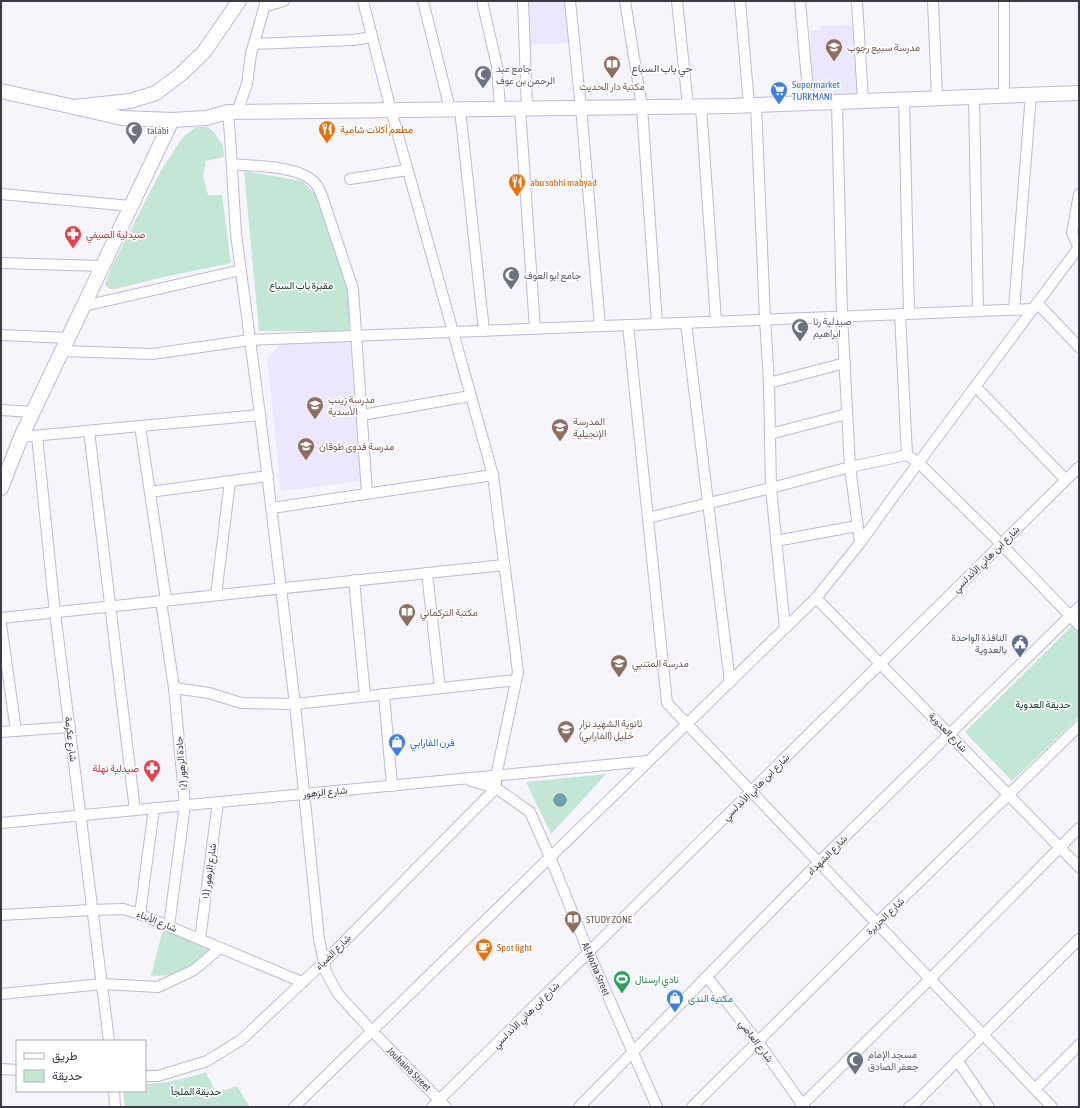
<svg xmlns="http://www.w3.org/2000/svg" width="1080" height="1108" font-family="'Asap Condensed',Vazirmatn,sans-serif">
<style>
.built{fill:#ede7fe}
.green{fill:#c4e6d5}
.water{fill:#70a1b1;stroke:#618291}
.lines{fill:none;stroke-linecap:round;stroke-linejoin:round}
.minor-casing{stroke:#c0b8d6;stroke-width:12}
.secondary-casing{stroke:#c0b8d6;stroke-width:16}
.minor{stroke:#fff;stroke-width:10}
.secondary{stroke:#fff;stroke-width:14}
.labels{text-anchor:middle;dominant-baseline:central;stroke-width:3.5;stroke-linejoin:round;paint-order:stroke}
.education-label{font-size:10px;fill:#785e54;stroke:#fff;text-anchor:start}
.worship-label{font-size:10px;fill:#5b616d;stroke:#fff;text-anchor:start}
.shop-label{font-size:10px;fill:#366cbe;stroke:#fff;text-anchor:start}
.food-label{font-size:10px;fill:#c56008;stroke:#fff;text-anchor:start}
.health-label{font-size:10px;fill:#be3a42;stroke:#fff;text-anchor:start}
.park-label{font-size:10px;fill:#113728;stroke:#fff}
.street-label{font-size:10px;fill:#3d3a46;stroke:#fff}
.service-label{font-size:10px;fill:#4e5e75;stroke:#fff;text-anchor:end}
.leisure-label{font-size:10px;fill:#27864d;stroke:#fff;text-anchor:start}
.neighbourhood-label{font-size:11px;fill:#544c66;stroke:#fff}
</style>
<rect width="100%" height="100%" fill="#f6f5fb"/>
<!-- built -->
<g class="built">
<polygon points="528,1 566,1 570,43 529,45"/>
<polygon points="854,25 857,94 813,97 810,30 821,30 821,26"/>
<polygon points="346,340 350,344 361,481 281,491 267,359 282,343"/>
</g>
<!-- green -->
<g class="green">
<polygon points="196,127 208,127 214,132 223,146 224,157 206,161 203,175 208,195 222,195 231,263 164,277 116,289 109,289 105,284 111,268 162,169 183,137"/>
<polygon points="244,171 302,181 316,195 351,290 349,331 259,331"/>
<polygon points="1073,625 1079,631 1079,717 1012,781 965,732"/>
<polygon points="606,774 551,834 526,782"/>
<polygon points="163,929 210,950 191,966 171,975 151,976"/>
<path d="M 206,1072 L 216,1093 L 237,1086 L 250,1107 L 125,1107 L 123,1091 L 145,1091 L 145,1084 C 167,1083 185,1079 206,1072 Z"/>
</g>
<!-- water -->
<circle class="water" cx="560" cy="800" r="6"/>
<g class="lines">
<!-- minor casing -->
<g class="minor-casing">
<g id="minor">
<polyline points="423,1 450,109"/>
<polyline points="482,1 497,66 500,109"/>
<polyline points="523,1 527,108"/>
<polyline points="570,1 581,108 600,326"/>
<polyline points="625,1 642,107 657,324"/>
<polyline points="677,1 688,106"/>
<polyline points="740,1 749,105"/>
<polyline points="800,1 809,103"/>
<polyline points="857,1 863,101"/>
<polyline points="933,1 937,98"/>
<polyline points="1004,1 1004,96"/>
<polyline points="266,6 284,1"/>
<polyline points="254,44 353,40 372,37"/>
<polyline points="974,97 978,311"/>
<polyline points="904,99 909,313"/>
<polyline points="837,102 842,316 850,467 860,543"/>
<polyline points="756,105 765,319 769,383 771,488 785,628"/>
<polyline points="701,106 716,321"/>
<polyline points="520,108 535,329"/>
<polyline points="460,109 484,331"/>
<polyline points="228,112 230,136 236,234 260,415 295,704 319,939 326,972 338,994 372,1031 446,1107"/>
<polyline points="237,112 247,84 251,54 266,1"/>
<path d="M 232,164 C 254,166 295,166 312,180 C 317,184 320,191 322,196 L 353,289 L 367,494"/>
<polyline points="350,179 407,170"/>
<polyline points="1,194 131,206"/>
<polyline points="1079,194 1072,233 1079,248"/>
<polyline points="1,263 102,266"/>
<polyline points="1037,303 1079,347"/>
<polyline points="84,306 241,270"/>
<polyline points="1014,309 1031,94"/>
<polyline points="900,314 907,455"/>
<polyline points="686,323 730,682"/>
<polyline points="628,325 667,703 1052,1107"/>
<polyline points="1,335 68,338"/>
<polyline points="62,351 152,354 250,340 1033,309"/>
<polyline points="769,383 845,363"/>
<polyline points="975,386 1066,480"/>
<polyline points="1,410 33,412"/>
<polyline points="362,415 470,396"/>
<polyline points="140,426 166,600"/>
<polyline points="89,431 135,810"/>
<polyline points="770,434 847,414"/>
<polyline points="37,436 55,613 109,1041"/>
<polyline points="21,437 260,415"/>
<polyline points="150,492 268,476"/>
<polyline points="272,508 493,475"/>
<polyline points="648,518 771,488 850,467 907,455 918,462 1001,544 1079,625"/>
<polyline points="776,541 857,526"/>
<polyline points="427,573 440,688"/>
<polyline points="354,580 365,696"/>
<polyline points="216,595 230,481"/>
<polyline points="816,598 1079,867"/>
<polyline points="161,601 174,688 185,805 169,926"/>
<polyline points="1,618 504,565"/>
<polyline points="1,624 16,731"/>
<polyline points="174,688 209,693 241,703 295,704 516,680"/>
<polyline points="384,694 392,786"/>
<polyline points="1,732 70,727"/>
<polyline points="471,781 496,788 530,812 550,857 589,953 657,1107"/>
<polyline points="1,823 648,761"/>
<polyline points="140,914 154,808"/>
<polyline points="1,915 92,910 123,909 137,913 302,982"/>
<polyline points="200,939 218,802"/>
<polyline points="707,977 758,1042 804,1107"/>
<polyline points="1,994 102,984 158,987 194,970 220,948"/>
<polyline points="957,1060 989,1107"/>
<polyline points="1,1069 17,1070"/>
<polyline points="145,1076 158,1076 207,1061 241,1040 324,962 496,788 496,776 518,672 493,475 391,110 363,1"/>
<polyline points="1035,1089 1079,1045"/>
<polyline points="114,1091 115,1107"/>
<polyline points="294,1107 816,598 860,543 896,493 1079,247"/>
<polyline points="432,1107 1079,467"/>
<polyline points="579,1107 819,862 1079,607"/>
<polyline points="692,1107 877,923 1079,726"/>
<polyline points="800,1107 930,979 1079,828"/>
<polyline points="909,1107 915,1103 1079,939"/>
</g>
</g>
<!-- secondary casing -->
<g class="secondary-casing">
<g id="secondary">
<polyline points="1,91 74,107 130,101 156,93 181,74 204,52 239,1"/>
<polyline points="74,107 122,118 172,120 206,118 228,112 731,106 1079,93"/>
<polyline points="1,488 21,437 172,120"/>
</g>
</g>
<!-- minor -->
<use href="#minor" class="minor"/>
<!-- secondary -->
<use href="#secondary" class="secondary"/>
</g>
<!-- icons -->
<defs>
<g id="school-pin" transform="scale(0.9)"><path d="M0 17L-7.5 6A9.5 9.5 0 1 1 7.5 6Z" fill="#8d6e63" stroke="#fff"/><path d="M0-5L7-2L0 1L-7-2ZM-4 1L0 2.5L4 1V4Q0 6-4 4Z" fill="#fff"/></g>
<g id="library-pin" transform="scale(0.9)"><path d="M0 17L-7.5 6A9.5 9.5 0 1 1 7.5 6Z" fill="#8d6e63" stroke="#fff"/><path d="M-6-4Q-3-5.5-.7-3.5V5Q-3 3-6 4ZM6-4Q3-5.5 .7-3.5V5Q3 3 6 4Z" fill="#fff"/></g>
<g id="mosque-pin" transform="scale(0.9)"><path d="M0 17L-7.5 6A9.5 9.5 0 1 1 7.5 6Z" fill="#6b7280" stroke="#fff"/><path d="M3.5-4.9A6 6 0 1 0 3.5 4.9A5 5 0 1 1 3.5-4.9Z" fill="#fff"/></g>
<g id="supermarket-pin" transform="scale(0.9)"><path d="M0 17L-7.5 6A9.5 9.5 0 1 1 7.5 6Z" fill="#3f7fe0" stroke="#fff"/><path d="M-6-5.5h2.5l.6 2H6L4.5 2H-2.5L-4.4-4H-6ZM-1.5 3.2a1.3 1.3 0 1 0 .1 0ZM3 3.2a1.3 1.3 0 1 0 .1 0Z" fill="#fff"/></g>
<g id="restaurant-pin" transform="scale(0.9)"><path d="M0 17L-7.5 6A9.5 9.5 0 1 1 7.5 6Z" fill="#e8710a" stroke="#fff"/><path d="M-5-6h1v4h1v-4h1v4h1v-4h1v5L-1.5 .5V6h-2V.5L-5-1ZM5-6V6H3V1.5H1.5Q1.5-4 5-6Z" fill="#fff"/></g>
<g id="pharmacy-pin" transform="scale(0.9)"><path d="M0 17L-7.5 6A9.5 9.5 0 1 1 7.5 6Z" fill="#e0444e" stroke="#fff"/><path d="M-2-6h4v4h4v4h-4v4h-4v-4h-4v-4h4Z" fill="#fff"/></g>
<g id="civic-pin" transform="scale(0.9)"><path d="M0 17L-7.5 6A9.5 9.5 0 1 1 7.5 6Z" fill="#5c6f8a" stroke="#fff"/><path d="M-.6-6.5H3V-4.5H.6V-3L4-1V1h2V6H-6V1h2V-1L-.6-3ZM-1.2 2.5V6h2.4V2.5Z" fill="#fff"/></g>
<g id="shop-pin" transform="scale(0.9)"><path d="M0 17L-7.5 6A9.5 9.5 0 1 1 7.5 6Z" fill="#3f7fe0" stroke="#fff"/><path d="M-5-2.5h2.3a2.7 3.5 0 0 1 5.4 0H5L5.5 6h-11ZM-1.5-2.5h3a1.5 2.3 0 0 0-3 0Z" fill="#fff"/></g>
<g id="cafe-pin" transform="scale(0.9)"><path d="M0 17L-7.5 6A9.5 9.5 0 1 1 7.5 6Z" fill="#e8710a" stroke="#fff"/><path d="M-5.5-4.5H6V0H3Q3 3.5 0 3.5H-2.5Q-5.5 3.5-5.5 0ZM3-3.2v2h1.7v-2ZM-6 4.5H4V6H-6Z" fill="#fff"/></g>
<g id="stadium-pin" transform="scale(0.9)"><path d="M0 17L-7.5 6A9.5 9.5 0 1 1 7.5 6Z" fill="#2e9e5b" stroke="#fff"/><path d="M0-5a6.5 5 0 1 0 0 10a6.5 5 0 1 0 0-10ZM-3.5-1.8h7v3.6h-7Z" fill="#fff"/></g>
</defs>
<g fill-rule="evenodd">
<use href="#school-pin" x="834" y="47"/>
<use href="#library-pin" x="612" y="64"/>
<use href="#mosque-pin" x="483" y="74"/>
<use href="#supermarket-pin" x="779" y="90"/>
<use href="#restaurant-pin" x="327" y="129"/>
<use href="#mosque-pin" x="134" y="130"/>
<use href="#restaurant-pin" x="517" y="182"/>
<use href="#pharmacy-pin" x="73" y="234"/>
<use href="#mosque-pin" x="511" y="275"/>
<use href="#mosque-pin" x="800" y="327"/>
<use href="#school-pin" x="315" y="405"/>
<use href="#school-pin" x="560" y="427"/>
<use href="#school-pin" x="306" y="446"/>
<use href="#library-pin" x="407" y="612"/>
<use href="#civic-pin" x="1020" y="643"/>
<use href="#school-pin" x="619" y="663"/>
<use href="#school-pin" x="566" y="729"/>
<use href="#shop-pin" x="397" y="742"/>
<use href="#pharmacy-pin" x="152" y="768"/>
<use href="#library-pin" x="573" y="919"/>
<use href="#cafe-pin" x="484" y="947"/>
<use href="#stadium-pin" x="622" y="979"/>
<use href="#shop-pin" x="675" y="998"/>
<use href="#mosque-pin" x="855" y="1060"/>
</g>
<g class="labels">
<!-- education labels -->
<g class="education-label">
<text x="847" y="47">مدرسة سبيع رجوب</text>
<text x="612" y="86" text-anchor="middle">مكتبة دار الحديث</text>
<text x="328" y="399">مدرسة زينب<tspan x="328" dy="12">الأسدية</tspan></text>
<text x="573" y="421">المدرسة<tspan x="573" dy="12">الإنجيلية</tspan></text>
<text x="319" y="446">مدرسة فدوى طوقان</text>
<text x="420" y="612">مكتبة التركماني</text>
<text x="632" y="663">مدرسة المتنبي</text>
<text x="579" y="723">ثانوية الشهيد نزار<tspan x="579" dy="12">خليل (الفارابي)</tspan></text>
<text x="586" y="919">STUDY ZONE</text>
</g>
<!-- worship labels -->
<g class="worship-label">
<text x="496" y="68">جامع عبد<tspan x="496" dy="12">الرحمن بن عوف</tspan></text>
<text x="147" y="130">talabi</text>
<text x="524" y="275">جامع ابو العوف</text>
<text x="813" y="321">صيدلية رنا<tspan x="813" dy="12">ابراهيم</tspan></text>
<text x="868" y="1054">مسجد الإمام<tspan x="868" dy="12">جعفر الصادق</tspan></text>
</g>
<!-- shop labels -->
<g class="shop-label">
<text x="792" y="84">Supermarket<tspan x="792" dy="12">TURKMANI</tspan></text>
<text x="410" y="742">فرن الفارابي</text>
<text x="688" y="998">مكتبة الندى</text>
</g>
<!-- food labels -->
<g class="food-label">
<text x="340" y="129">مطعم أكلات شامية</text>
<text x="530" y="182">abu sobhi mabyad</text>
<text x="497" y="947">Spot light</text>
</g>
<!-- health labels -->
<g class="health-label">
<text x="86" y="234">صيدلية الصيفي</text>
<text x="139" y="768" text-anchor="end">صيدلية نهلة</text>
</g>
<!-- park labels -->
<g class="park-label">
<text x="301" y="285">مقبرة باب السباع</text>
<text x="1043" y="704">حديقة العدوية</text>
<text x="196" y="1091">حديقة الملجأ</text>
</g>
<!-- street labels -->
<g class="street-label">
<text transform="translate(986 559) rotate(-45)">شارع ابن هاني الأندلسي</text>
<text transform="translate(948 732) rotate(46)">شارع العدوية</text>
<text transform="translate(71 739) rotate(83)">شارع عكرمة</text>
<text transform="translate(181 763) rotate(-95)">جادة الزهور (2)</text>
<text transform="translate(756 787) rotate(-45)">شارع ابن هاني الأندلسي</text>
<text transform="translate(325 792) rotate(-5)">شارع الزهور</text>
<text transform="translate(827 855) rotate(-45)">شارع الشهداء</text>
<text transform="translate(209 871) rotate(-82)">شارع الزهور (1)</text>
<text transform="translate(885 916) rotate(-44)">شارع الجزيرة</text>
<text transform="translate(157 921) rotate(22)">شارع الأبناء</text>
<text transform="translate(333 952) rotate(-45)">شارع الضياء</text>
<text transform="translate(596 969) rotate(67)">Al-Nozha Street</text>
<text transform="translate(526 1015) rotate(-45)">شارع ابن هاني الأندلسي</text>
<text transform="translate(756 1041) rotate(53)">شارع العاصي</text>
<text transform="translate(409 1069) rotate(45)">Jouhaina Street</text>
</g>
<!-- service labels -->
<g class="service-label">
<text x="1007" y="637">النافذة الواحدة<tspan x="1007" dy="12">بالعدوية</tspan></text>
</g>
<!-- leisure labels -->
<g class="leisure-label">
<text x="635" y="979">نادي ارسنال</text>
</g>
<!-- neighbourhood labels -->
<g class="neighbourhood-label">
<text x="662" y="68">حي باب السباع</text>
</g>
</g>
<!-- border -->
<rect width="1080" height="1108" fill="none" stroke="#3d3a46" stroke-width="4"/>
<!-- legend -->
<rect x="16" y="1040" width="130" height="52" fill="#ffffff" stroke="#b1b0b5"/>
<rect x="24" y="1053" width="20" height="6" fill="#ffffff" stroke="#b1b0b5"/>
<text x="52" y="1060" font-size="12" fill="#3d3a46">طريق</text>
<rect x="24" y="1070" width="20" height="12" fill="#c4e6d5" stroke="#b1b0b5"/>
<text x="52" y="1080" font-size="12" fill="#3d3a46">حديقة</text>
</svg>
